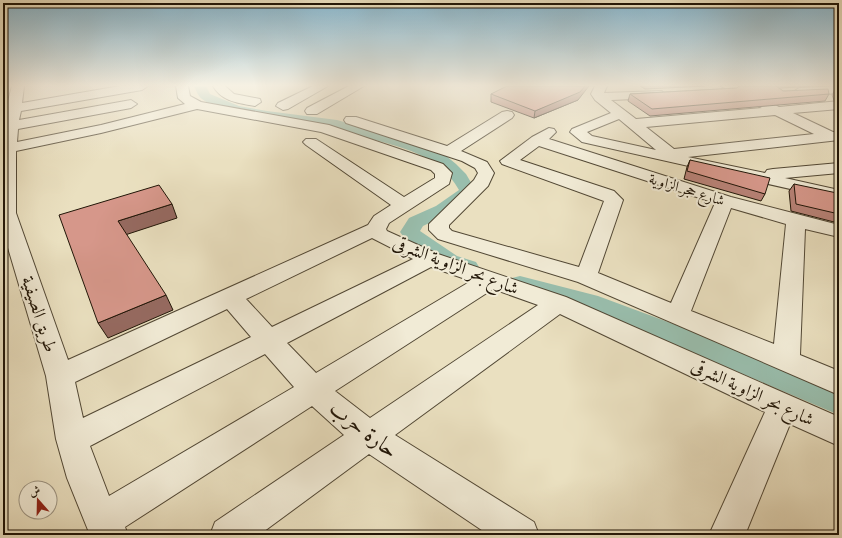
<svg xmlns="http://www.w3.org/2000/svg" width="842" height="538" font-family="'EB Garamond',Amiri,serif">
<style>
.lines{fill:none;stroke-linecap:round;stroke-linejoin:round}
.canal{fill:#99bead;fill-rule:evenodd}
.minor-casing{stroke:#524835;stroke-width:2}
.minor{fill:#f1ebd6;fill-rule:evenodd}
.wall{fill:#b88277;stroke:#201507}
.shaded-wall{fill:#966a61;stroke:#201507}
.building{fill:#d6978a;stroke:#201507}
.labels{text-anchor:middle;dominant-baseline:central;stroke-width:4;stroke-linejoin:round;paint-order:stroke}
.far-street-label{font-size:15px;fill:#201507;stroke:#f1ebd6}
.street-label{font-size:18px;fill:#201507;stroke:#f1ebd6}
.near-street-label{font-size:22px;fill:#201507;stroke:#f1ebd6}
</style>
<rect width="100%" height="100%" fill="#eae0c0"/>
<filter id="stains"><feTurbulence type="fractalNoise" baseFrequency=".005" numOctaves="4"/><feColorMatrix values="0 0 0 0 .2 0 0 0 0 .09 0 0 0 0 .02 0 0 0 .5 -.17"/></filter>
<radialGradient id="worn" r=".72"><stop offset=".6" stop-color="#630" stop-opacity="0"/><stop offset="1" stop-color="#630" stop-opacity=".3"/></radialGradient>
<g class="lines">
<!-- canal -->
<g class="canal">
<path d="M 194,86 L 206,86 L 210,94 L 239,106 L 267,111 L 337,120 L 418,143 L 445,155 L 456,164 L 466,174 L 476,191 L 448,214 L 423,226 L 420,231 L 457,256 L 476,262 L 479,267 L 476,272 C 451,279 422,250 403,236 L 400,232 L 409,218 L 436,206 L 459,190 C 439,154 400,147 364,137 C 348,132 333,127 317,125 C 282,120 231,120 202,99 C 198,96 196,90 194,86 Z"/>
<polygon points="520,276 598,296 695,332 839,390 839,415 677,346 583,308 512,288 509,283 512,278"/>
</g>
<!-- minor casing -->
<g class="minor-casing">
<g id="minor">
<path d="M 12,86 L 24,86 L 22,103 L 120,86 L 148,86 L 142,90 L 21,111 L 19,120 L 131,100 L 137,104 L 131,108 L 18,129 L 17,142 L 101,125 L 185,104 L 178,98 L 176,86 L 188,86 L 190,96 L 201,102 L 329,125 L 443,164 L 452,173 L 449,184 L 389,223 L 386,229 L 387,231 L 438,254 L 566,297 L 839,417 L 839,446 L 790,424 L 745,535 L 709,535 L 765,412 L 560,314 L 395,435 L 534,522 L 539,535 L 489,535 L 369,454 L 259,535 L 210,535 L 215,522 L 344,435 L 312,406 L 125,527 L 128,535 L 90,535 L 67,478 L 56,439 L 46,376 L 3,231 L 3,134 L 6,108 ZM 197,109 L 321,132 L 431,170 L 435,174 L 435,178 L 404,197 L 316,139 L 306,139 L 303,142 L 306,145 L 391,205 L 374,216 L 368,225 L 68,360 L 16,213 L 16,151 L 101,133 ZM 372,238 L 413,259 L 272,327 L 246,299 ZM 431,267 L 471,281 L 316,373 L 287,343 ZM 493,289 L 538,305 L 370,418 L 335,391 ZM 227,309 L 251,337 L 83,418 L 75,382 ZM 265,354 L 294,387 L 109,496 L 90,446 Z"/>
<path d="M 213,86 L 225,86 L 234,94 L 260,99 L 261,102 L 255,106 C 239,103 222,102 213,86 Z"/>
<polygon points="313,86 328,86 288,109 283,110 276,106 278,103"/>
<polygon points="349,86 364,86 317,114 307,114 305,111 307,108"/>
<path d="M 595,86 L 607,86 L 604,93 L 662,91 L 664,94 L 662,97 L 658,98 L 611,100 L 636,119 L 762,108 L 721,86 L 737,86 L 779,107 L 839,101 L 839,109 L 793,113 L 833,132 L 839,132 L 839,140 L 688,157 L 765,173 L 767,170 L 773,169 L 839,163 L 839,173 L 785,178 L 839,190 L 839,200 L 582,142 L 570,132 L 572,129 L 611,113 L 595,100 L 591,94 ZM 775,115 L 814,134 L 674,149 L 646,127 ZM 619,119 L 656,150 L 592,136 L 587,132 Z"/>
<polygon points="839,86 839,93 799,96 793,92 799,88"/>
<path d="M 507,111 L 512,112 L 514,115 L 512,118 L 461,151 L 487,162 L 494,173 L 488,186 L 449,225 L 449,228 L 452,231 L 579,267 L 604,201 L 502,164 L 500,161 L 532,137 L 549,128 L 554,129 L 556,132 L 549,139 L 731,197 L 839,225 L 839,237 L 805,229 L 800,355 L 839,371 L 839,395 L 578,282 L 438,239 L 429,230 L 429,224 L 474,180 L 478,173 L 475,168 L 462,161 L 346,123 L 344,120 L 346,117 L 356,117 L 447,146 L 502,112 ZM 539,146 L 715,203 L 671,303 L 598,273 L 623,200 L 614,191 L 520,160 ZM 731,208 L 786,224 L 774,344 L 691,311 Z"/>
</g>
</g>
<!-- minor -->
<use href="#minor" class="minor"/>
</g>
<!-- wall -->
<g class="wall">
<polygon points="640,86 705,86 645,89"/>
<polygon points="739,86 813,86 780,88 779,88 783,91 829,94 825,101 650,116 628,101 630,94 737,88"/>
<polygon points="836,88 839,88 839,100 834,100 832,95"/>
<polygon points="491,94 578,100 534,118 491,102"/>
<polygon points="690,160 765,194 761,201 684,179 687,167"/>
<polygon points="794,184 839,214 834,222 791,211 789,191"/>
</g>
<!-- shaded-wall -->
<g class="shaded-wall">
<polygon points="585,86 589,86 578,100 534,118 535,111"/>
<polygon points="172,204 177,218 125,235 118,221"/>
<polygon points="166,295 173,310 108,338 98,323"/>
</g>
<!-- building -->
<g class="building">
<polygon points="507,86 585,86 580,92 535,111 491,94"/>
<polygon points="739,86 776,86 783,91 828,89 829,94 652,109 630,94 737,88"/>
<polygon points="836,88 839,88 839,93 838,93"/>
<polygon points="690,160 770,178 765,194 687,171"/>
<polygon points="794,184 837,193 839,214 796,204"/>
<polygon points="159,185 172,204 118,221 166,295 98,323 59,215"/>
</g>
<!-- sky -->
<linearGradient id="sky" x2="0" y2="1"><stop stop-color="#88b8d0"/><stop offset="0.53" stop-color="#f6f1e3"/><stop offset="1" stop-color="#f6f1e3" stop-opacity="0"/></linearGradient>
<rect width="842" height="161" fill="url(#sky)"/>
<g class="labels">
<!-- far-street labels -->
<g class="far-street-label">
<text transform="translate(687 189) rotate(17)">شارع حجر الزاوية</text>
</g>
<!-- street labels -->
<g class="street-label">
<text transform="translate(456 265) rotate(21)">شارع بحر الزاوية الشرقى</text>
<text transform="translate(40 314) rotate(72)">طريق الصيفية</text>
<text transform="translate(753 392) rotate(25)">شارع بحر الزاوية الشرقى</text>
</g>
<!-- near-street labels -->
<g class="near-street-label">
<text transform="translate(364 429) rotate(37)">حارة حرب</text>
</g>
</g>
<!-- margin -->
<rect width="842" height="538" fill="none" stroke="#eae0c0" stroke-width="16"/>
<rect x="4" y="4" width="834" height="530" fill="none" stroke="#201507" stroke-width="2"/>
<rect x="8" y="8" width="826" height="522" fill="none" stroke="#201507"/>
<!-- north arrow -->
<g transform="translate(38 500) rotate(340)"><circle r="19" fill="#f1ebd6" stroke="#9d9583"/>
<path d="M0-3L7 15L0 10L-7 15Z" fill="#8f2418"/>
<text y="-6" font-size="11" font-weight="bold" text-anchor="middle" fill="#201507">ش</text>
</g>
<rect width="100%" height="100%" filter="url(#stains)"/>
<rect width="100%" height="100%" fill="url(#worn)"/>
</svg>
